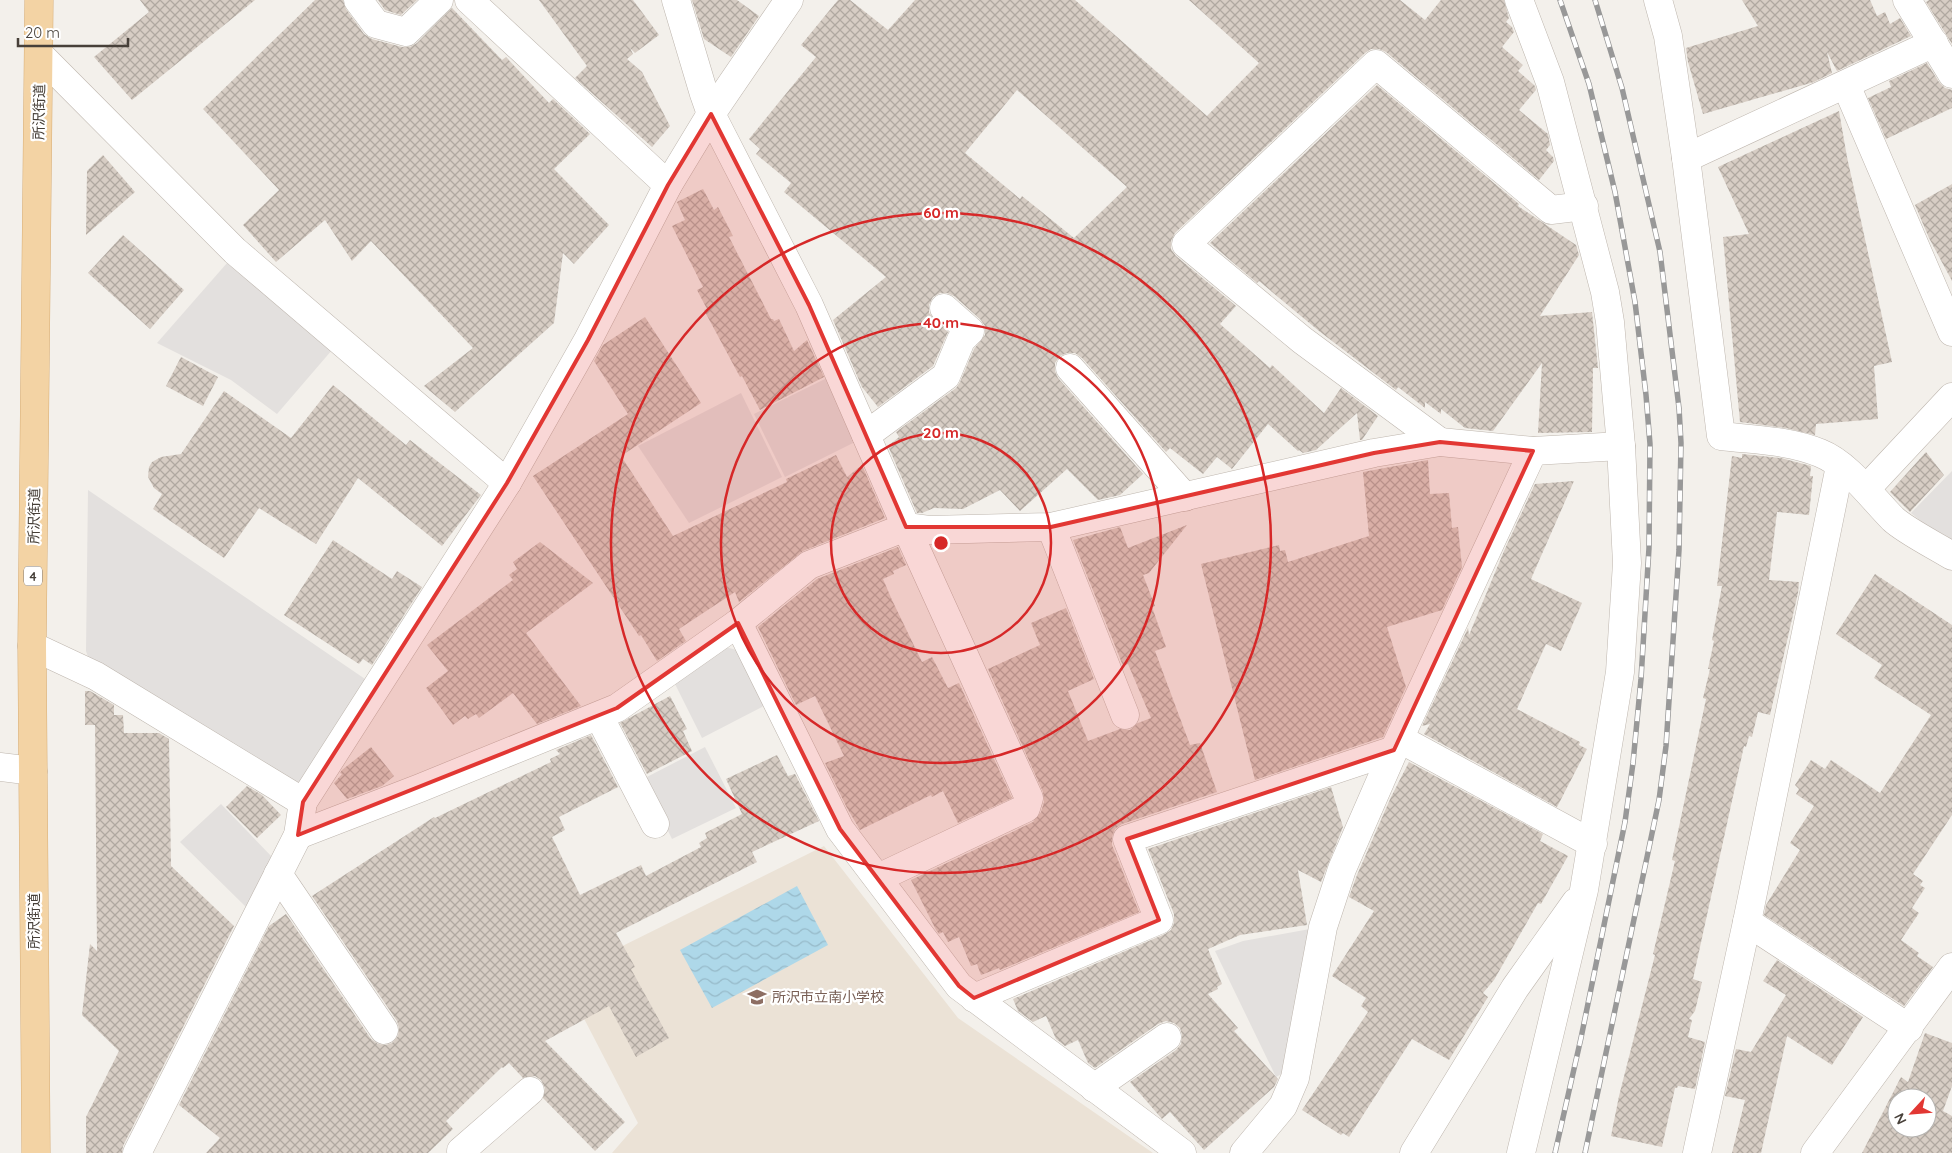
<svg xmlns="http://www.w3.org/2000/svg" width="1952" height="1153" font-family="Quicksand,'Noto Sans JP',sans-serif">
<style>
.education{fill:#ebe2d6}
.parking{fill:#e3e0de}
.water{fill:url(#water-waves)}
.building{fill:url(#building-cross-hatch);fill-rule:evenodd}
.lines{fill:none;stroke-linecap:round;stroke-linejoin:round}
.minor-casing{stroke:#beb6ae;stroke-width:29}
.major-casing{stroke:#d7ad75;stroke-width:29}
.minor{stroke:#fff;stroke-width:28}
.major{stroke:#f3d3a4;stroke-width:28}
.rail-casing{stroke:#989898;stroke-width:5.5}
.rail{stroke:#fff;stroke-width:4;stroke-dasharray:11;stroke-linecap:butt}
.marked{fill:#e23733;fill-opacity:0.2;stroke:#e23733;stroke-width:4;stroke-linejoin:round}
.ring{fill:none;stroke:#d62828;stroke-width:2.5}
.labels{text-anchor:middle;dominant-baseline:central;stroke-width:4.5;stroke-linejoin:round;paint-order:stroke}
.shield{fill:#fff;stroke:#7e7974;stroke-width:1}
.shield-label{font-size:12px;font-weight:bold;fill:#474039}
.street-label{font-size:14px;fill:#474039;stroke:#fff}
.education-label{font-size:14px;fill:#785e54;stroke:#fff;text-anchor:start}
.centre{fill:#d62828;stroke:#fff;stroke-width:2.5}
.ring-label{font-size:15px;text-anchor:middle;font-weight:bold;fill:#d62828;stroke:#fff;stroke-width:4.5;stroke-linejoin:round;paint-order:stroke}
</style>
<defs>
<pattern id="water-waves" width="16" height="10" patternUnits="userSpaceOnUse" patternTransform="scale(1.25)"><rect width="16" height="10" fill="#aed8e9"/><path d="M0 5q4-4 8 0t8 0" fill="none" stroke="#97bac9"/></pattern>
<pattern id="building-cross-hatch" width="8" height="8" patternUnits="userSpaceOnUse" patternTransform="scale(1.25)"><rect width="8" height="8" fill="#d7cdc4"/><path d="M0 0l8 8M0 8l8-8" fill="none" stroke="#b0a8a0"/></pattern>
</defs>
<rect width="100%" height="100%" fill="#f3f0eb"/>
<!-- education -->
<polygon class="education" points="824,846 958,1018 1153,1153 612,1153 638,1123 562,976"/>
<!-- parking -->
<g class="parking">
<polygon points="227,263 332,350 277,414 231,380 157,343"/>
<polygon points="827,378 857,441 785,477 754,414"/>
<polygon points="741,393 782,477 689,523 638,446"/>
<polygon points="1952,471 1952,540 1922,522 1911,513"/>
<polygon points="88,490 368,681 298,789 90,663 86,651"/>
<polygon points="725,647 737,650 765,704 762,707 702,738 675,684"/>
<polygon points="705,747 736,808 672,839 643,779"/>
<polygon points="221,804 272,857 248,909 180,842"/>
<polygon points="1310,929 1285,1072 1276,1077 1215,951 1243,941"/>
</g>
<!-- water -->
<polygon class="water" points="797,886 828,945 712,1008 680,950"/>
<!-- building -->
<g class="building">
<polygon points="140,0 255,0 132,100 94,57 149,12"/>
<polygon points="315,0 343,0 346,9 364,34 372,39 402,47 410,47 417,43 452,8 502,60 506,57 549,103 553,99 590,134 554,169 609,225 574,264 563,253 554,323 455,412 424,386 473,348 371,241 352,261 325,220 276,262 243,225 279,190 203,109"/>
<polygon points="378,0 417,0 401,15 385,10"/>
<polygon points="539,0 633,0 659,35 635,53 630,48 633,54 627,59 642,72 670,126 652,147 575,78 587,66"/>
<polygon points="692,0 737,0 759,16 731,57 704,39"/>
<path d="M 838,0 L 850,0 L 888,30 L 915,0 L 1075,0 L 1207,116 L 1259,63 L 1189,0 L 1400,0 L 1425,20 L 1441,0 L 1504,0 L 1509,18 L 1506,22 L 1512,27 L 1514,32 L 1502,47 L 1523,65 L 1518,71 L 1535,86 L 1536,90 L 1519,110 L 1548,134 L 1550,145 L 1546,150 L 1553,157 L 1554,161 L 1539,180 L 1386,52 L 1379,49 L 1371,49 L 1365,53 L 1175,233 L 1171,241 L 1171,249 L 1176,256 L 1236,306 L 1220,324 L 1270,368 L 1272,365 L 1324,413 L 1341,388 L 1378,416 L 1362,440 L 1360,440 L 1357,413 L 1316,450 L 1303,453 L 1299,450 L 1298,451 L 1268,424 L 1232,469 L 1217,457 L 1203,474 L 1170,448 L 1166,452 L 1082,358 L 1075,353 L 1067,353 L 1060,356 L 1055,363 L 1055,371 L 1058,378 L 1143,474 L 1120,495 L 1098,500 L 1067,469 L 1020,511 L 1000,490 L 963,509 L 934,508 L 922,513 L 917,513 L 888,446 L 899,437 L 896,432 L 956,388 L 960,382 L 974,349 L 985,335 L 985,326 L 980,319 L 954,296 L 947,293 L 940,293 L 933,297 L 929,305 L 929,313 L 948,332 L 933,366 L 878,407 L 862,387 L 833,320 L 886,277 L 784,192 L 791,183 L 756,154 L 760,149 L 749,139 L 816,57 L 801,45 ZM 1017,90 L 1127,187 L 1074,238 L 1022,196 L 1020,199 L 965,153 Z"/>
<polygon points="1742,0 1870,0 1877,16 1885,12 1890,24 1900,18 1911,36 1837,71 1827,52 1832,73 1814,82 1703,114 1688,62 1686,48 1758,26"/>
<polygon points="1929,0 1952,0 1952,44 1926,2"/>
<polygon points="1927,63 1939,82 1945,88 1952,90 1952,108 1886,139 1868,98 1891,87 1889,81"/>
<polygon points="1377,85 1519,204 1518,206 1576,245 1579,255 1540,316 1592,312 1598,368 1593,368 1592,432 1538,433 1542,363 1493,431 1465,428 1441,409 1441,414 1425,402 1425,408 1398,387 1396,390 1319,331 1259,281 1257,283 1210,243"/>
<polygon points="1839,111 1847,157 1892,362 1874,366 1878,419 1816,424 1815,435 1786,428 1740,422 1723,237 1749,234 1718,167"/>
<polygon points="103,155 135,192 86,235 87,171"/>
<polygon points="1952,184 1952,281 1929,238 1915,205"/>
<polygon points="703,189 714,210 718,207 733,236 729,237 771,319 773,319 774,321 779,319 794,351 807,340 824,377 760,410 742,376 740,377 704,310 707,309 697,290 703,287 672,226 685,220 677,202"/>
<polygon points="123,235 184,290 150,329 88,273"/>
<polygon points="645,317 701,403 621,456 673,536 787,482 786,479 836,455 847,477 862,465 885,518 803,551 739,602 735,592 679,629 686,641 657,661 641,635 639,636 533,476 628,414 594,361 603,345"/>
<polygon points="181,357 218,377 203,406 166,386"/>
<polygon points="333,385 406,445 410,440 481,495 442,546 358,478 316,544 259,508 224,558 153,509 162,494 154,488 148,477 149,467 152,462 161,457 181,454 224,391 291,438"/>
<polygon points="1926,452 1944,475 1910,512 1890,492"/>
<polygon points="1742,454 1781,458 1811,466 1810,476 1813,476 1809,515 1777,512 1769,580 1799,582 1798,593 1770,715 1758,712 1752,737 1749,736 1746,747 1744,746 1693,979 1702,982 1695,1011 1689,1019 1692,1020 1688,1037 1705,1042 1695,1089 1678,1086 1677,1088 1675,1088 1662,1147 1611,1136 1619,1096 1655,955 1653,954 1675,861 1672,860 1706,699 1703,698 1710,669 1708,669 1714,641 1712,640 1722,586 1717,586 1732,456 1742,458"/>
<polygon points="1428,460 1430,494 1449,493 1452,528 1458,527 1462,567 1442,610 1387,627 1406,687 1383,737 1255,780 1201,564 1279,545 1280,551 1285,550 1288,562 1369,536 1363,472"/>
<polygon points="1574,481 1531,579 1582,603 1561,651 1546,644 1517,709 1580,742 1579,745 1587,749 1557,807 1424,734 1430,724 1422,726 1468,628 1469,635 1504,551 1535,484"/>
<polygon points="1187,525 1149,573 1143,575 1155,606 1152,607 1166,647 1155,651 1190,745 1200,743 1217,792 1122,824 1115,829 1112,837 1112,845 1139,912 1000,970 999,968 981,975 977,964 971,966 959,937 948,942 943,932 939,934 936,930 911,880 1033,822 1041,812 1044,802 1043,792 988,669 1040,645 1031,623 1066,608 1094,679 1068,691 1088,741 1120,729 1130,730 1138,723 1151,718 1128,664 1123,666 1073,540 1120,527 1128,548"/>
<polygon points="333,540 392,579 397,571 422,587 372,665 363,659 359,664 284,615"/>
<polygon points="540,542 593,583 526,633 581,706 537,724 513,693 479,718 476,714 468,719 465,716 453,725 426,688 448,671 427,645 513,580 509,575 517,569 513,562"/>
<polygon points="898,547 906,565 893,571 894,574 883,579 892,600 922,662 932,657 948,688 959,683 1012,798 958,823 943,791 932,797 931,795 860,830 847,808 825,763 844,756 815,696 796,705 758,627 817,579"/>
<polygon points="1875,574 1952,625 1952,815 1913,874 1923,881 1920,885 1925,888 1912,908 1919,913 1901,940 1919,953 1917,956 1933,967 1904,1006 1764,915 1766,905 1800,850 1790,843 1814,806 1796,794 1799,789 1795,785 1811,760 1825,769 1831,760 1880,793 1931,715 1874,678 1882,665 1836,634"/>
<polygon points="85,691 90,691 114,705 114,715 123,715 124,733 159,733 169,739 171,866 234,926 123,1146 122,1153 86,1153 86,1117 119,1051 82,1015 90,944 97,951 95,725 85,725"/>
<polygon points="670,696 687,729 683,731 692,751 647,774 620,723"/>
<polygon points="591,735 618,787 559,817 565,830 552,837 580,895 641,865 646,876 701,847 699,843 707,838 705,833 742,814 726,779 777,755 788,776 795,774 819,821 752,852 757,862 616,933 635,967 631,969 669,1038 636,1057 609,1006 545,1041 625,1122 595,1151 543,1098 545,1088 541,1080 535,1076 523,1078 509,1063 503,1068 502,1067 446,1121 453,1129 428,1153 206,1153 220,1138 179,1105 269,926 286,914 371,1039 378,1044 386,1045 392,1043 398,1036 399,1028 397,1021 312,896 434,817 435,818 551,762 550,759 560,754 556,750"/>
<polygon points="371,747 394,776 382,786 347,799 334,783 342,774 340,773 342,770"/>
<polygon points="1409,762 1543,834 1540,841 1568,856 1541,904 1538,903 1494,980 1483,993 1488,997 1449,1060 1412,1039 1349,1137 1343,1133 1341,1135 1302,1110 1368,1012 1361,1006 1366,998 1332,976 1374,911 1349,897 1357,875 1391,797"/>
<polygon points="247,786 262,795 281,815 257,838 226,807"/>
<polygon points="1331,787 1343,827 1321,882 1298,870 1307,925 1240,935 1208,949 1222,984 1217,987 1218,989 1208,994 1238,1028 1234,1031 1278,1079 1274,1087 1204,1150 1170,1112 1162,1119 1130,1082 1176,1050 1181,1044 1182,1035 1180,1028 1174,1023 1166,1021 1158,1024 1095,1068 1088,1063 1078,1040 1065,1046 1056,1039 1046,1016 1033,1022 1018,1011 1013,999 1165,934 1171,930 1174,923 1174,914 1148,849"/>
<polygon points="1777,960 1863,1017 1832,1065 1787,1036 1761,1153 1732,1153 1745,1100 1725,1096 1736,1049 1751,1052 1786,995 1763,981"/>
<path d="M 1925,1033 L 1952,1043 L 1952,1086 L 1943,1111 L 1952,1116 L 1952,1153 L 1862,1153 L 1901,1077 L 1908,1082 ZM 1897,1098 L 1927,1098 L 1927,1128 L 1897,1128 Z"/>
</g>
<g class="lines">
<!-- minor casing -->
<g class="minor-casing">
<g id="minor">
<polyline points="358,0 376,24 406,32 439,0"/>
<polyline points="469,0 668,185"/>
<polyline points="676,0 704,94 711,114 809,305 906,527 1029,798 1026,808 878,878"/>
<polyline points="1519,0 1550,82 1605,292 1610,322 1621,446 1627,563 1620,672 1584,890 1521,1153"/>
<path d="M 1658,0 L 1668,36 L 1686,158 L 1721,436 C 1754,440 1788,440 1820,453 C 1848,464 1872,498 1893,519 C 1906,531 1936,546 1952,556"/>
<polyline points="1907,0 1952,74"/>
<polyline points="39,54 235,251 507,483"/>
<polyline points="1846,85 1952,332"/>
<polyline points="1686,158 1934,43"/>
<polyline points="1070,368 1185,497"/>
<polyline points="866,435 946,376 961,340 970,331 944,308"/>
<polyline points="1440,442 1302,340 1186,244 1376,64 1551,210 1584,206"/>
<polyline points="1866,489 1952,397"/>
<polyline points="1051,527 1125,715"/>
<polyline points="738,623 840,829 959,986 1182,1153"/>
<polyline points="32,646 96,676 303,802"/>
<polyline points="599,716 655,824"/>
<polyline points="1400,739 1593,844"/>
<polyline points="0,767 33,771"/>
<polyline points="298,835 420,788 617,708 738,623 809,565 906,527 929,530 1051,527 1374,453 1440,442 1533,451 1621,446"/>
<polyline points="278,874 384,1030"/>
<polyline points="1747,922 1909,1028"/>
<polyline points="974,998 1159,920 1127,839 1394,750"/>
<polyline points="1094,1088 1167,1037"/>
<polyline points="137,1153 298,835 303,802 507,483 588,340 668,185 711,114 789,0"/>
<polyline points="463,1153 461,1151 530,1091"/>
<polyline points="1244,1153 1283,1106 1295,1078 1323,927 1342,869 1394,750 1533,451"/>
<polyline points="1414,1153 1515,988 1576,902"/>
<polyline points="1697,1153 1747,922 1840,466"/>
<polyline points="1815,1153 1952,967"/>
</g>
</g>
<!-- major casing -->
<g class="major-casing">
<polyline id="major" points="36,1153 32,646 39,0"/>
</g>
<!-- minor -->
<use href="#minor" class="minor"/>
<!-- major -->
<use href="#major" class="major"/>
<!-- rail casing -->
<g class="rail-casing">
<g id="rail">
<polyline points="1555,1153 1581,1038 1625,822 1633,763 1641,679 1649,548 1650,444 1646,395 1635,302 1615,192 1589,84 1560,0"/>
<polyline points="1585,1153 1659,800 1666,746 1679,550 1681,443 1679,408 1660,252 1622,88 1595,0"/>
</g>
</g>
<!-- rail -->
<use href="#rail" class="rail"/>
</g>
<!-- marked area -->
<path class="marked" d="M 711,114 L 809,305 L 906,527 L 1051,527 L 1374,453 L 1440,442 L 1533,451 L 1394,750 L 1127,839 L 1159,920 L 974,998 L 959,986 L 840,829 L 738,623 L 617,708 L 298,835 L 303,802 L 507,483 L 588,340 L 668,185 Z"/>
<!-- distance rings -->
<g class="ring">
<circle cx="941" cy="543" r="110"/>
<circle cx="941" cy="543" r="220"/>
<circle cx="941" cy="543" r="330"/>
</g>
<!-- icons -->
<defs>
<g id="school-bare" transform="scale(1.5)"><path d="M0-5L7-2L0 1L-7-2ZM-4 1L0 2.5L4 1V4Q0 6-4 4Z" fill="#8d6e63" stroke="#fff" stroke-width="2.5" paint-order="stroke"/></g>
</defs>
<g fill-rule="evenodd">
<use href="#school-bare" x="757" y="997"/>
</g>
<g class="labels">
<!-- shield labels -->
<rect class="shield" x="24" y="566.5" width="18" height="19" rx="4"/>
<g class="shield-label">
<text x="33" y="576">4</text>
</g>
<!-- street labels -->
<g class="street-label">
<text transform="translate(39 112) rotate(-89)">所沢街道</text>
<text transform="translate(34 516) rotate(-89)">所沢街道</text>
<text transform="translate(34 921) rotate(-90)">所沢街道</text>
</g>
<!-- education labels -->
<g class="education-label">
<text x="772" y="997">所沢市立南小学校</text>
</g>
</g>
<circle cx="941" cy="543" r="8" class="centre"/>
<g class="ring-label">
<text x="941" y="218">60 m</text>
<text x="941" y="328">40 m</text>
<text x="941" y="438">20 m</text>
</g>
<!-- north arrow -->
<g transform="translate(1912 1113) rotate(244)"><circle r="24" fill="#ffffff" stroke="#b5b3b0"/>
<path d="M0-4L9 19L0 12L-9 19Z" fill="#e23733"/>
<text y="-8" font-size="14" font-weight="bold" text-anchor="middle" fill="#474039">N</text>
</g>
<!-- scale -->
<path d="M18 38v8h110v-8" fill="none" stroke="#474039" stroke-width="2.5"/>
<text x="25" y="38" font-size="15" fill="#474039" stroke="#ffffff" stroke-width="4" paint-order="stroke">20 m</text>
</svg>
